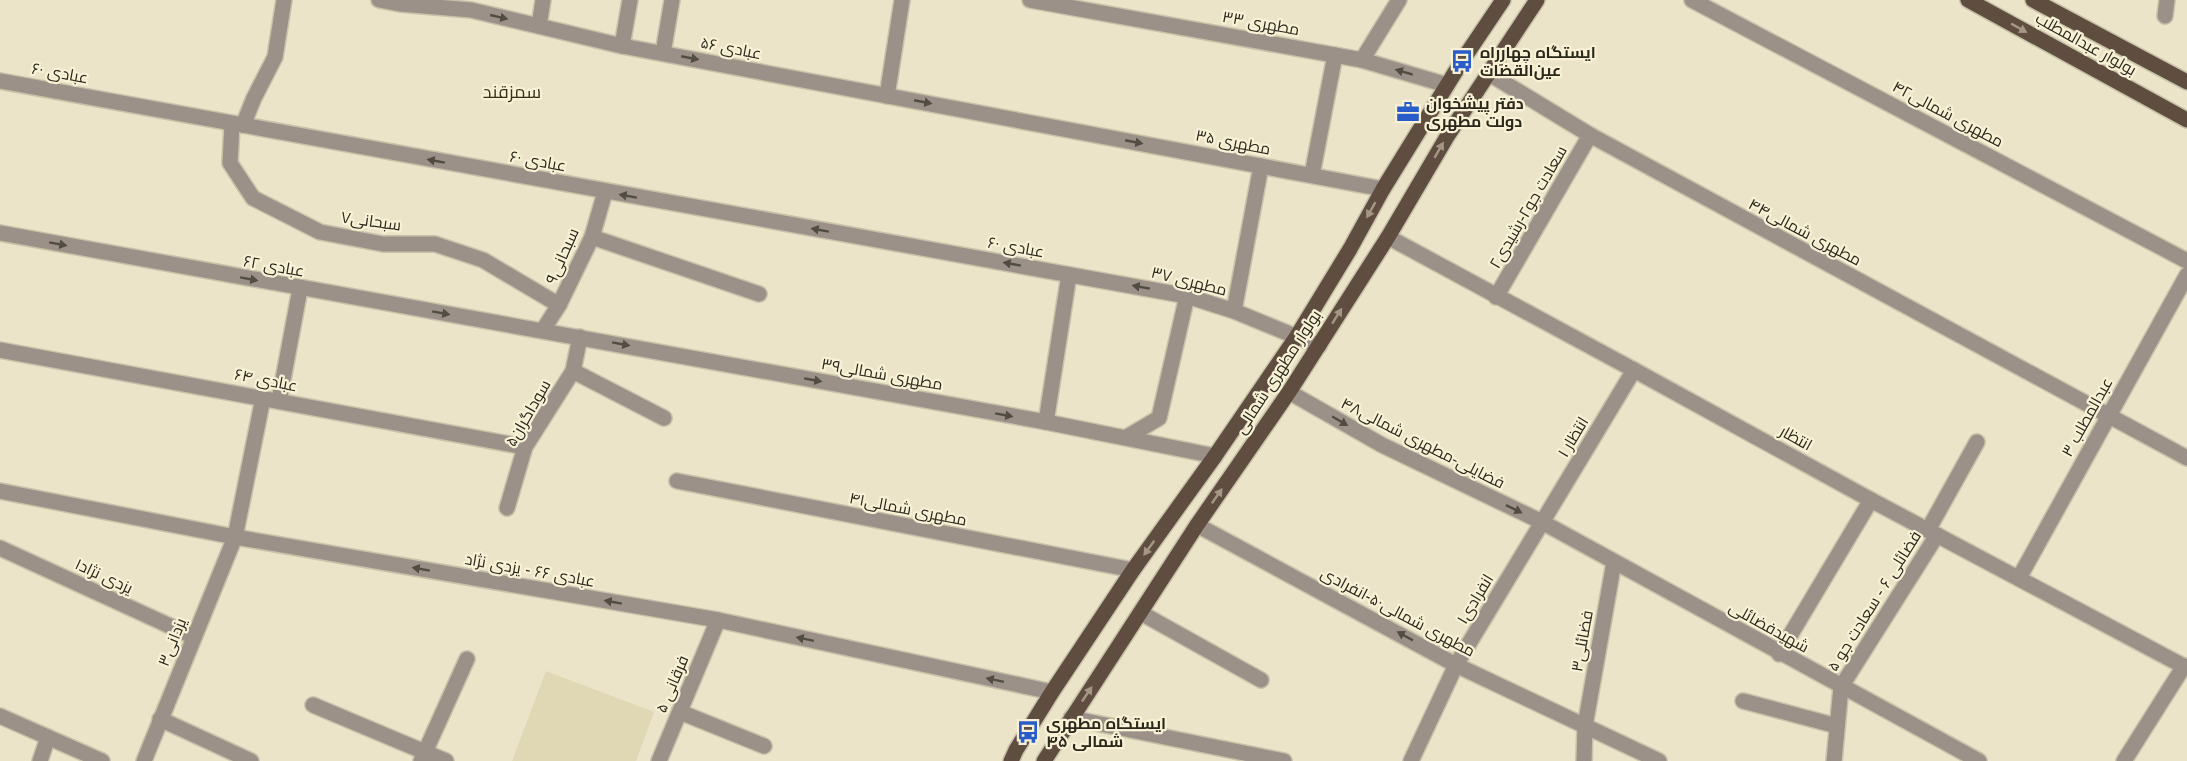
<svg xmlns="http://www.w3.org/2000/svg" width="2187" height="761" font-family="Helvetica,Cairo,sans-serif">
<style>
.built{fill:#e0d7b5}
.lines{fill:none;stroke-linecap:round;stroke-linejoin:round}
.minor-casing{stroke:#c8c2a9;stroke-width:18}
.major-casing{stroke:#c8c2a9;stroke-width:18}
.minor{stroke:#9b9189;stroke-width:15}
.major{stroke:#5f4e40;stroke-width:15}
.oneway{fill:#524d43}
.oneway2{fill:#a49783}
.labels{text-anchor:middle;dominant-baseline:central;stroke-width:4.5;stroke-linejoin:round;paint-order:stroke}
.street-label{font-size:16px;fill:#2a281d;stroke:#f8f1d5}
.poi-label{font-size:16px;font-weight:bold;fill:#2a281d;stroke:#f8f1d5;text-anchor:start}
.neighbourhood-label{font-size:18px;fill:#36301a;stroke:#f8f1d5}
</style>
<rect width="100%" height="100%" fill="#ebe4c8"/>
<!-- built -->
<polygon class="built" points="546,671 654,712 636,761 512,761"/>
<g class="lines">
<!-- minor casing -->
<g class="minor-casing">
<g id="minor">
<polyline points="379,0 400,4 471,10 622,46 1383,189"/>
<polyline points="1030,0 1362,60 1447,85"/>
<polyline points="1692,0 2187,261"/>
<polyline points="2165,16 2167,0"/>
<polyline points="539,26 543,0"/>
<polyline points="622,46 630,0"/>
<polyline points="663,53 672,0"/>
<polyline points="1362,60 1399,0"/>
<polyline points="1488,73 1590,135 2187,458"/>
<polyline points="0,81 1187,296 1234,311 1319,346"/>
<polyline points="887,96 902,0"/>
<polyline points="232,124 230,163 253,198 320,232 383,244 435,244 483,260 559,305"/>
<polyline points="243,125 254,98 275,57 284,0"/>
<polyline points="1312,175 1335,55"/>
<polyline points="0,233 1046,422 1215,456"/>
<polyline points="592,237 759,294"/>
<polyline points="1388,237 1634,370 1871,500 2187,668"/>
<polyline points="1496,297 1590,135"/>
<polyline points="1234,311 1261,166"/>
<polyline points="543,330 559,305 592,237 605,192"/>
<polyline points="0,350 525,447"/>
<polyline points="573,371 664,418"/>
<polyline points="1289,392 1382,445 1542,522 1979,761"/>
<polyline points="279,401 300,289"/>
<polyline points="1046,422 1069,275"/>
<polyline points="1127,437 1159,418 1187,296"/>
<polyline points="677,481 1133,570"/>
<polyline points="0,491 235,537 718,620 1052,692"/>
<polyline points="507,508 525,447 573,371 580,337"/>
<polyline points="1197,525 1456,665 1659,761"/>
<polyline points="1928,530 1977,442"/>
<polyline points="0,548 194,637"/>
<polyline points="2019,578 2187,275"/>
<polyline points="1141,613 1261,680"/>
<polyline points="1779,654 1871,500"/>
<polyline points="1743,701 1837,726"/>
<polyline points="313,705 446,761"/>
<polyline points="680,712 764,746"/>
<polyline points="0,716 102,761"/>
<polyline points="1071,718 1284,761"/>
<polyline points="160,719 251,761"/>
<polyline points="40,761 48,737"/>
<polyline points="144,761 235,537 263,398"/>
<polyline points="421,761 467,659"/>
<polyline points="659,761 718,620"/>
<polyline points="1411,761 1456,665 1634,370"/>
<polyline points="1584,761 1585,726 1614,562"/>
<polyline points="1834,761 1841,687 1937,535"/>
<polyline points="2124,761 2184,666"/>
</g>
</g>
<!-- major casing -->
<g class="major-casing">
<g id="major">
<polyline points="1968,0 2187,120"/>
<polyline points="2033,0 2187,82"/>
<polyline points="1011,761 1016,750 1052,692 1133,570 1215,456 1297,336 1350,249 1383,189 1462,61 1503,0"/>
<polyline points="1044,761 1197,525 1289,392 1388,237 1448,135 1537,0"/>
</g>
</g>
<!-- minor -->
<use href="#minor" class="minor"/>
<!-- major -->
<use href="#major" class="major"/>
</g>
<!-- one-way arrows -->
<defs><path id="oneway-solid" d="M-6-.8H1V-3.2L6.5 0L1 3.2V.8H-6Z" transform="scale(1.5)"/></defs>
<g class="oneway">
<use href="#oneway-solid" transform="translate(499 17) rotate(13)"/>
<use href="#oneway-solid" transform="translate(690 58) rotate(11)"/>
<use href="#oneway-solid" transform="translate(1404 72) rotate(-164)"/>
<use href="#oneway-solid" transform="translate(923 102) rotate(11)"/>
<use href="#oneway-solid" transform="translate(1134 142) rotate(11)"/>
<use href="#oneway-solid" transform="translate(436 161) rotate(-170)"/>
<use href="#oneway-solid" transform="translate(628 196) rotate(-170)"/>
<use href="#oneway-solid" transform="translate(820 230) rotate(-170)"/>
<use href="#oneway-solid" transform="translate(58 244) rotate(10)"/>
<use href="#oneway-solid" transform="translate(1012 264) rotate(-170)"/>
<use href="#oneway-solid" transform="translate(249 279) rotate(10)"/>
<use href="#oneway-solid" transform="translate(1141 287) rotate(-170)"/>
<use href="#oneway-solid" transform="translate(441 313) rotate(10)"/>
<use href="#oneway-solid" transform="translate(621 344) rotate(10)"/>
<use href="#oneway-solid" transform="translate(813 380) rotate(10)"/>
<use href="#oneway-solid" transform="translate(1004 415) rotate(10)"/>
<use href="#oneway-solid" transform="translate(1340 421) rotate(30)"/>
<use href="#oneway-solid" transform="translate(1514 509) rotate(26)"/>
<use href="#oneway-solid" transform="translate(421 569) rotate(-170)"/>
<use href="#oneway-solid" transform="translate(613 602) rotate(-170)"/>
<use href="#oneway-solid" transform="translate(1405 636) rotate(-151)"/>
<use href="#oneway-solid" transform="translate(805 639) rotate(-168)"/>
<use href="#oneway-solid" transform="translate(995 680) rotate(-168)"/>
</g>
<g class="oneway2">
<use href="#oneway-solid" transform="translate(2019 28) rotate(29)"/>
<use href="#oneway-solid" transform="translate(1439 150) rotate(-60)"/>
<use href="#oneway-solid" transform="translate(1371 210) rotate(119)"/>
<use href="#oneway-solid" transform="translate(1337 316) rotate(-58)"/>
<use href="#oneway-solid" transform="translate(1217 496) rotate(-55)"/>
<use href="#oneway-solid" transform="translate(1149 548) rotate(126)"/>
<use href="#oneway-solid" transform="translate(1087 694) rotate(-56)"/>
</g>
<!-- icons -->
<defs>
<g id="bus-bare" transform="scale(1.8)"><path d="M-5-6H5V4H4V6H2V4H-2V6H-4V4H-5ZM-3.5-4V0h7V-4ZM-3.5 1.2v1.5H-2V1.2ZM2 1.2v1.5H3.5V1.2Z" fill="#295bc9" stroke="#f8f1d5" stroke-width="2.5" paint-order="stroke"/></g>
<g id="office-bare" transform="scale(1.8)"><path d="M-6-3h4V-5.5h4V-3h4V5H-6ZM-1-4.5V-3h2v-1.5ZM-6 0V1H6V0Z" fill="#295bc9" stroke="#f8f1d5" stroke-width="2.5" paint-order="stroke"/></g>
</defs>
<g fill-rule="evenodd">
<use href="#bus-bare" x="1462" y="61"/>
<use href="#office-bare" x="1408" y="112"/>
<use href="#bus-bare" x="1028" y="732"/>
</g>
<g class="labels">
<!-- street labels -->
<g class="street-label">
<text transform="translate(1261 23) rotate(10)">مطهری ۳۳</text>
<text transform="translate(2086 44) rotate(29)">بولوار عبدالمطلب</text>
<text transform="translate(731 48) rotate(11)">عبادی ۵۶</text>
<text transform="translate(60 73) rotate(10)">عبادی ۶۰</text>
<text transform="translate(1948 114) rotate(28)">مطهری شمالی۴۲</text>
<text transform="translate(1233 142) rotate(11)">مطهری ۳۵</text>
<text transform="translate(538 161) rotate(10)">عبادی ۶۰</text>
<text transform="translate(1528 207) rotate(-60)">سعادت جو۲-رشیدی۲</text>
<text transform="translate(371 221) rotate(8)">سبحانی۷</text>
<text transform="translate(1805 232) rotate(28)">مطهری شمالی۴۴</text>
<text transform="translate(1016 247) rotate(10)">عبادی ۶۰</text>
<text transform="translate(562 256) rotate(-66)">سبحانی۹</text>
<text transform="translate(274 266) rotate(10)">عبادی ۶۲</text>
<text transform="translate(1189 281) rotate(14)">مطهری ۳۷</text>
<text transform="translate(1278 372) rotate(-57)">بولوار مطهری شمالی</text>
<text transform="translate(882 374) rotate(10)">مطهری شمالی۳۹</text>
<text transform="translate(266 380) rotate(11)">عبادی ۶۴</text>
<text transform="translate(528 413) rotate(-60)">سوداگران۵</text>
<text transform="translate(2087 417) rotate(-61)">عبدالمطلب ۳</text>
<text transform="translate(1573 437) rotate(-59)">انتظار ۱</text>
<text transform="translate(1796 438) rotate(29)">انتظار</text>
<text transform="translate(1423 443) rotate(27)">فضایلی-مطهری شمالی۴۸</text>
<text transform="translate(908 509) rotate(11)">مطهری شمالی۴۱</text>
<text transform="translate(530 570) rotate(10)">عبادی ۶۶ - یزدی نژاد</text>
<text transform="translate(104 576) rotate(25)">یزدی نژاد۱</text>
<text transform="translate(1475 599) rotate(-59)">انفرادی۱</text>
<text transform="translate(1874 601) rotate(-58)">فضائلی ۶ - سعادت جو ۵</text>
<text transform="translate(1398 612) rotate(28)">مطهری شمالی۵۰-انفرادی</text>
<text transform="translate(1769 627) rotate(29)">شهیدفضائلی</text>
<text transform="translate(1582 641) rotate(-80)">فضائلی۳</text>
<text transform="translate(172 642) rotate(-68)">یزدانی۳</text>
<text transform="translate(672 684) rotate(-67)">فرقانی ۵</text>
</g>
<!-- poi labels -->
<g class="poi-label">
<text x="1480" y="52">ایستگاه چهارراه<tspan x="1480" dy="18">عین‌القضات</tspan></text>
<text x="1426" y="103">دفتر پیشخوان<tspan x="1426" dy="18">دولت مطهری</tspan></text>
<text x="1046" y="723">ایستگاه مطهری<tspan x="1046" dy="18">شمالی ۴۵</tspan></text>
</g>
<!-- neighbourhood labels -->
<g class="neighbourhood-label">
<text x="512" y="92">سمزقند</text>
</g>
</g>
</svg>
